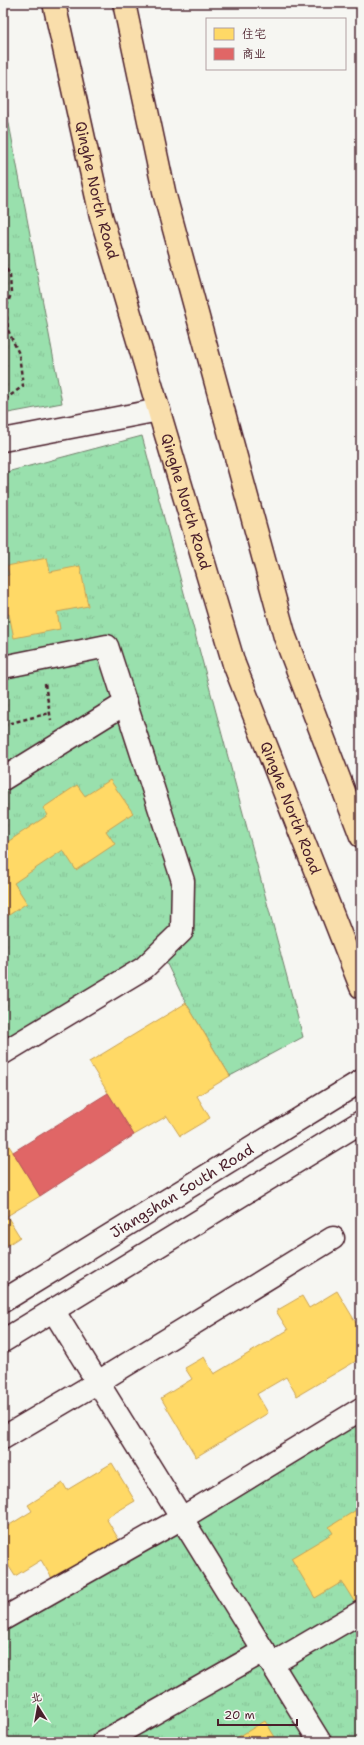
<svg xmlns="http://www.w3.org/2000/svg" width="364" height="1745" font-family="'Shantell Sans','LXGW WenKai TC',sans-serif">
<style>
.grass{fill:url(#grass-tufts);stroke:#72806c}
.homes{fill:#ffd966;stroke:#c9a154}
.shops{fill:#e06666;stroke:#b35154}
.lines{fill:none;stroke-linecap:round;stroke-linejoin:round}
.minor-casing{stroke:#4a1f2b;stroke-width:25}
.major-casing{stroke:#4a1f2b;stroke-width:25}
.path{stroke:#4a1f2b;stroke-width:2.5;stroke-dasharray:4 3;stroke-linecap:butt}
.minor{stroke:#f6f6f2;stroke-width:22}
.major{stroke:#f9deab;stroke-width:22}
.labels{text-anchor:middle;dominant-baseline:central;stroke-width:4;stroke-linejoin:round;paint-order:stroke}
.street-label{font-size:15px;fill:#4a1f2b;stroke:#f6f6f2}
</style>
<defs>
<pattern id="grass-tufts" width="24" height="20" patternUnits="userSpaceOnUse"><rect width="24" height="20" fill="#99e0ad"/><path d="M3 7l-1-3M5 7V3M7 7l1-3M15 17l-1-3M17 17v-4M19 17l1-3" fill="none" stroke="#85c095"/></pattern>
</defs>
<rect width="100%" height="100%" fill="#f6f6f2"/>
<filter id="ink" filterUnits="userSpaceOnUse"><feTurbulence type="fractalNoise" baseFrequency=".025" numOctaves="2"/><feDisplacementMap in="SourceGraphic" scale="8" xChannelSelector="R" yChannelSelector="G"/><feConvolveMatrix kernelMatrix="1 2 1 2 8 2 1 2 1" color-interpolation-filters="sRGB"/></filter>
<g filter="url(#ink)">
<!-- grass -->
<g class="grass">
<polygon points="3,92 62,403 3,414"/>
<polygon points="142,436 303,1037 230,1076 186,1003 161,952 3,1053 3,473"/>
<polygon points="361,1409 361,1742 3,1742 3,1619"/>
</g>
<!-- homes -->
<g class="homes">
<polygon points="47,558 50,572 80,566 88,606 57,612 60,629 14,638 9,614 3,615 3,577 9,575 7,566"/>
<polygon points="110,780 133,813 106,831 115,844 76,870 63,850 14,883 27,903 3,919 3,845 48,815 43,808 77,785 85,796"/>
<polygon points="186,1003 230,1076 197,1096 210,1118 180,1136 167,1116 134,1135 89,1062"/>
<polygon points="3,1136 40,1196 7,1216 20,1237 3,1248"/>
<polygon points="337,1291 361,1331 361,1358 297,1396 286,1377 257,1394 268,1413 196,1457 161,1398 192,1379 185,1368 204,1357 214,1374 288,1330 276,1311 302,1296 309,1308"/>
<polygon points="112,1463 135,1501 106,1518 122,1545 56,1585 41,1560 15,1576 3,1557 3,1529 32,1511 28,1505 63,1483 67,1490"/>
<polygon points="361,1507 361,1604 357,1606 342,1582 315,1598 291,1558 333,1533 329,1527"/>
<polygon points="265,1721 278,1742 230,1742"/>
</g>
<!-- shops -->
<polygon class="shops" points="108,1093 134,1135 40,1196 13,1152"/>
<g class="lines">
<!-- minor casing -->
<g class="minor-casing">
<g id="minor">
<polyline points="3,440 159,410"/>
<polyline points="3,667 107,646 183,881 182,931 144,968 3,1053"/>
<polyline points="3,779 126,703"/>
<path id="s1" d="M 3,1301 L 361,1081"/>
<polyline points="53,1310 320,1742"/>
<polyline points="3,1341 361,1122"/>
<polyline points="3,1438 98,1382 333,1238"/>
<polyline points="3,1619 182,1518 361,1409"/>
<polyline points="272,1664 361,1612"/>
<polyline points="103,1742 264,1651"/>
</g>
</g>
<!-- major casing -->
<g class="major-casing">
<g id="major">
<path id="s2" d="M 54,3 L 101,216 L 234,664 L 361,987"/>
<polyline points="124,3 165,196 285,637 361,836"/>
</g>
</g>
<!-- path -->
<g class="path">
<polyline points="3,263 10,275 11,294 6,308 8,330 19,354 23,386 3,401"/>
<polyline points="45,684 51,720"/>
<polyline points="3,725 50,713"/>
</g>
<!-- minor -->
<use href="#minor" class="minor"/>
<!-- major -->
<use href="#major" class="major"/>
</g>
</g>
<g class="labels">
<!-- street labels -->
<g class="street-label">
<text stroke="none"><textPath href="#s2" startOffset="192">Qinghe North Road</textPath></text>
<text stroke="none"><textPath href="#s2" startOffset="516">Qinghe North Road</textPath></text>
<text stroke="none"><textPath href="#s2" startOffset="840">Qinghe North Road</textPath></text>
<text stroke="none"><textPath href="#s1" startOffset="210">Jiangshan South Road</textPath></text>
</g>
</g>
<!-- margin -->
<rect width="364" height="1745" fill="none" stroke="#f6f6f2" stroke-width="16"/>
<rect x="8" y="8" width="348" height="1729" fill="none" stroke="#4a1f2b" stroke-width="1.5" filter="url(#ink)"/>
<!-- legend -->
<rect x="206" y="18" width="140" height="52" fill="#f6f6f2" stroke="#b1a0a2"/>
<rect x="214" y="28" width="20" height="12" fill="#ffd966" stroke="#b1a0a2"/>
<text x="242" y="38" font-size="12" fill="#4a1f2b">住宅</text>
<rect x="214" y="48" width="20" height="12" fill="#e06666" stroke="#b1a0a2"/>
<text x="242" y="58" font-size="12" fill="#4a1f2b">商业</text>
<!-- north arrow -->
<g transform="translate(38 1707) rotate(349)" stroke="#f6f6f2" stroke-width="3" paint-order="stroke">
<path d="M0-3L7 15L0 10L-7 15Z" fill="#4a1f2b"/>
<text y="-6" font-size="11" font-weight="bold" text-anchor="middle" fill="#4a1f2b">北</text>
</g>
<!-- scale -->
<path d="M218 1719v6h79v-6" fill="none" stroke="#4a1f2b" stroke-width="2"/>
<text x="224" y="1719" font-size="12" fill="#4a1f2b" stroke="#f6f6f2" stroke-width="3" paint-order="stroke">20 m</text>
</svg>
